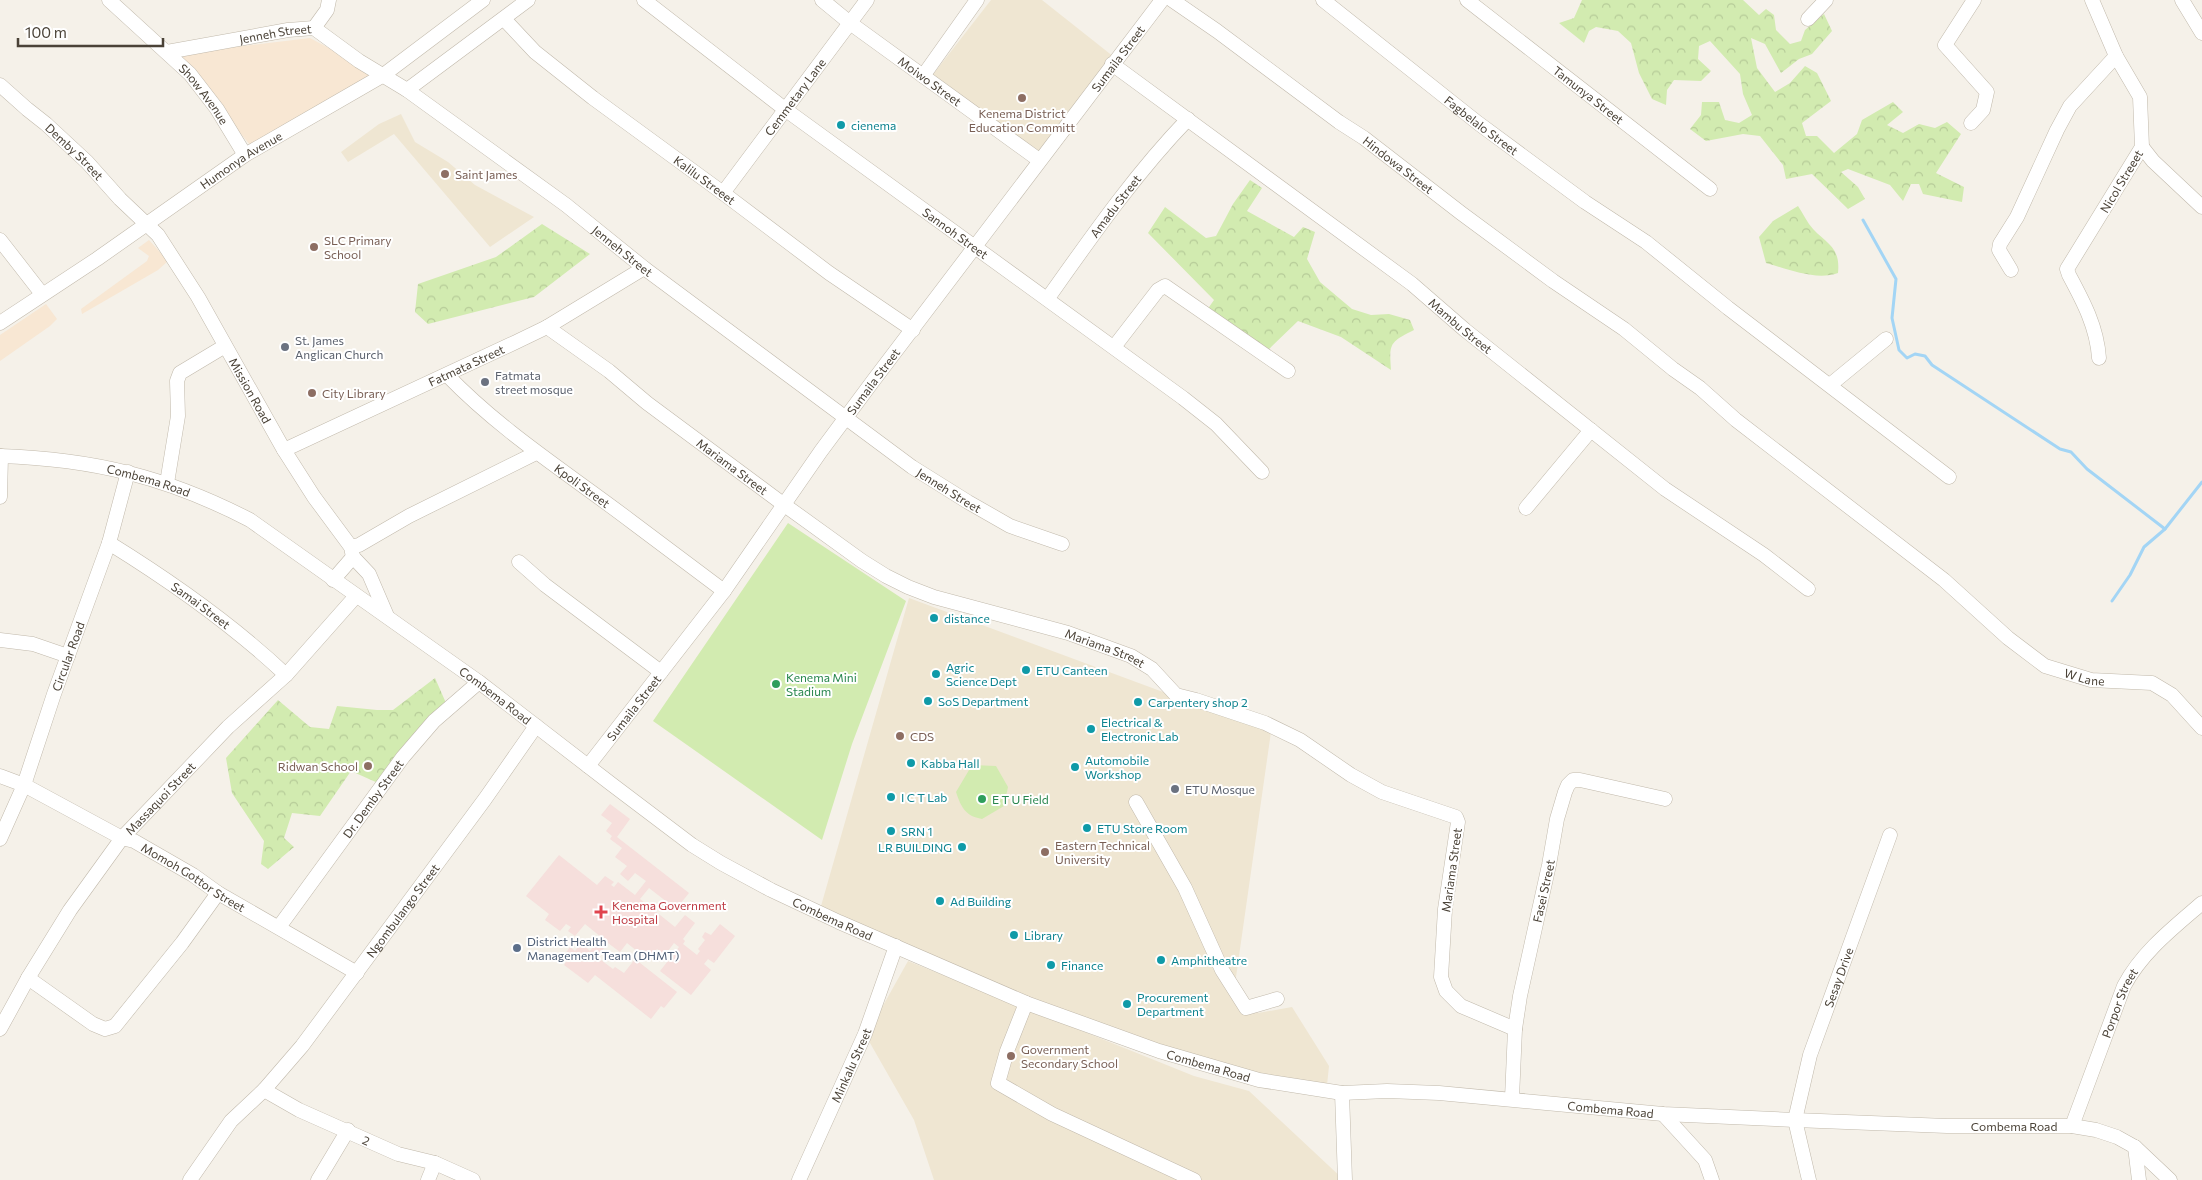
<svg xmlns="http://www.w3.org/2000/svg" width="2202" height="1180" font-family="Commissioner,sans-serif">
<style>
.commercial{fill:#f8e7d3}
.education{fill:#efe6d2}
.medical{fill:#f6dfdc}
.forest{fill:url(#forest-crowns)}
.pitch{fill:#d2ebb0}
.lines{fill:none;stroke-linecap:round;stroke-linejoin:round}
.stream{stroke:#a3d5f5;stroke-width:3}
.minor-casing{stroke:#c1b9ab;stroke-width:15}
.minor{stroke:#fff;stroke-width:14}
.education-dot{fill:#8d6e63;stroke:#fff;stroke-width:2}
.culture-dot{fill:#0f9aa8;stroke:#fff;stroke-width:2}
.worship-dot{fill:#6b7280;stroke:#fff;stroke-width:2}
.leisure-dot{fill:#2e9e5b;stroke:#fff;stroke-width:2}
.health-dot{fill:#e0444e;stroke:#fff;stroke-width:2}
.service-dot{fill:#5c6f8a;stroke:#fff;stroke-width:2}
.labels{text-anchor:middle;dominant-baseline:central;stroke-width:4;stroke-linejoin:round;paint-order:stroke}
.street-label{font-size:12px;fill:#4a4237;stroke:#fff}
.education-label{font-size:12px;fill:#785e54;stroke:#fff;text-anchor:start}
.culture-label{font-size:12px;fill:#0d838f;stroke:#fff;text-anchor:start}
.worship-label{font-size:12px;fill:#5b616d;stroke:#fff;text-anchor:start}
.leisure-label{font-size:12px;fill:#27864d;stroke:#fff;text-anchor:start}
.health-label{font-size:12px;fill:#be3a42;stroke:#fff;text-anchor:start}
.service-label{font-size:12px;fill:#4e5e75;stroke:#fff;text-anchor:start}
</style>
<defs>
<pattern id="forest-crowns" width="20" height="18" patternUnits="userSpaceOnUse" patternTransform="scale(1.25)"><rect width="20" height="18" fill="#d2ebb0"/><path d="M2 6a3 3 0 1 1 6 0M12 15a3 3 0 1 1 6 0" fill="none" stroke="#b6cb98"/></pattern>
</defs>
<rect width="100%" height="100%" fill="#f5f1e9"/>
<!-- commercial -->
<g class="commercial">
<polygon points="310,38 380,75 255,151 175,54"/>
<polygon points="149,240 168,261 158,270 82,314 81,309 147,261 149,256 138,248"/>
<polygon points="46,304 57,319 50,326 0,361 0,335"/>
</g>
<!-- education -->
<g class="education">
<polygon points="991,0 1042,0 1114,57 1039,157 931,77"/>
<polygon points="401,114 415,142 448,162 475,185 534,217 490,247 394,134 348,162 341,152 379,124"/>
<polygon points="909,598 1271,732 1235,984 1258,1013 1292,1007 1329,1066 1326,1095 1036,1008 819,913"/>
<polygon points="908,961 1194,1076 1249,1091 1344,1180 934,1180 914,1120 866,1036"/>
</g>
<!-- medical -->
<polygon class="medical" points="610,804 630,819 617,837 689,893 676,909 649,888 640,899 675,927 685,915 695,923 683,939 685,941 683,944 697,955 700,951 698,949 705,940 702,937 705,932 711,935 720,924 735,936 714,963 708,959 704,964 711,970 691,995 660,971 679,947 674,943 665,955 657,949 648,960 627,943 620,952 608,943 597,957 613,969 615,967 624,973 635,959 677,992 664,1008 661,1006 651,1019 595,975 588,983 564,965 569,957 565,954 570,947 575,951 581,943 590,951 601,937 585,924 575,936 568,931 571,927 566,924 560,931 545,920 549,914 526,896 559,855 597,885 605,876 614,882 611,885 614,887 618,882 635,895 646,881 635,873 628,881 620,874 627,866 615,857 622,848 610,839 612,836 606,831 612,823 601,815"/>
<!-- forest -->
<g class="forest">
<polygon points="1582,0 1743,0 1759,15 1766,9 1774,15 1776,30 1790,44 1801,41 1805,30 1824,14 1832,31 1812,54 1799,59 1781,73 1765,44 1751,38 1757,68 1775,92 1790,83 1805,66 1817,73 1831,101 1802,123 1806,136 1817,136 1834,153 1857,134 1862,120 1893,102 1903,112 1887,125 1903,133 1919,124 1935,128 1947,122 1961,134 1936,173 1964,187 1962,202 1923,194 1919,184 1911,184 1903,201 1890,185 1848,169 1841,172 1858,187 1865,199 1848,209 1812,174 1786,179 1783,165 1760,136 1743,134 1706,141 1690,129 1701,115 1702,102 1719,102 1725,120 1739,123 1752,115 1743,94 1740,74 1710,41 1699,46 1698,59 1711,71 1701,81 1674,80 1667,90 1666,105 1652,99 1639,73 1631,43 1618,31 1596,27 1589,31 1584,43 1559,23 1574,18"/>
<path d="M 1250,180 L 1262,188 L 1247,211 L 1294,237 L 1303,227 L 1315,232 L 1307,259 L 1320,282 L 1352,309 L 1371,315 L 1389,314 L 1410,320 L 1414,330 C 1390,342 1389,343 1391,370 L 1341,337 L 1298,321 L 1267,351 L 1207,310 L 1214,300 L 1148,233 L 1165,207 L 1206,238 L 1216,236 L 1233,204 Z"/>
<path d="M 1798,206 C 1802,212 1805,218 1809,224 C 1823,243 1841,244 1838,273 C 1816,281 1788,269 1766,263 L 1759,237 L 1773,221 Z"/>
<polygon points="542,224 590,254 534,297 428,324 415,312 418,284 496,257"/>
<polygon points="435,678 446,703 378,783 351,771 320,816 292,813 284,838 294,847 268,869 261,864 264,841 232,793 226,758 278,700 310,727 329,729 337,706 377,710 393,710"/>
</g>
<!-- pitch -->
<g class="pitch">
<polygon points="788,523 906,601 852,744 822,840 653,721"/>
<path d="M 972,765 L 996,766 L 1008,787 L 1004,806 L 982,819 C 965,816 961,807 956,792 Z"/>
</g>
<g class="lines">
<!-- stream -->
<g class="stream">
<polyline points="1863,220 1896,279 1892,318 1899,350 1907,358 1915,354 1925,356 1932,365 2060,449 2071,452 2087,469 2165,529"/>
<polyline points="2112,601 2130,575 2144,547 2165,529 2202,482"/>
</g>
<!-- minor casing -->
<g class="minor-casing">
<g id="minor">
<path id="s1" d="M 109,0 L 190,74 L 217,109 L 245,155"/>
<path id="s2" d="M 644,0 L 786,110 L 1183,398 L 1216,424 L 1262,472"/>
<path id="s3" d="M 822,0 L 850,23 L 1039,160"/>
<path id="s4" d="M 1172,0 L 1217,31 L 1339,122 L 1364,138 L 1461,213 L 1553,281 L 1624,329 L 1673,369 L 1700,388 L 1736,420 L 1944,580 L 2008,638 L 2045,666 L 2091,680 L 2152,683 L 2172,695 L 2202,728"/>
<path id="s5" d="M 1323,0 L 1478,123 L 1585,202 L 1646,242 L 1728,308 L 1949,477"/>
<path id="s6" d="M 1467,0 L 1710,189"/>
<path d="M 2092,0 L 2116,56 L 2140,97 L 2142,147 L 2067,269 L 2069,275 C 2083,301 2097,327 2099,358"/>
<polyline points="2182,0 2202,33"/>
<path id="s7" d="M 504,19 L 535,52 L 593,98 L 723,193 L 829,273 L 913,330"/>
<polyline points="1808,19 1826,0"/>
<polyline points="314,28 327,10 329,0"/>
<path id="s8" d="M 167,52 L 288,30 L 314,28 L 359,61 L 407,90 L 566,205 L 644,268 L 912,467 L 968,502 L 1010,526 L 1062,544"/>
<path id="s9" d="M 1112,64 L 1412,284 L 1465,330 L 1665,489 L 1764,555 L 1808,589"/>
<polyline points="923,76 977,0"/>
<path id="s10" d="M 0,85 L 27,109 L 46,124 L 87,162 L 120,199 L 158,235 L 198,297 L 284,450 L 314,497 L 351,547 L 353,557"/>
<polyline points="407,90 528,0"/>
<polyline points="1971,123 1983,110 1987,92 1945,45 1974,0"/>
<polyline points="2142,147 2153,161 2202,207"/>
<path id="s11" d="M 723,193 L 867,0"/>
<polyline points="0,240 42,294"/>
<polyline points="2011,270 1999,250 2000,244 2017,217 2057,130 2070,106 2116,56"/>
<path id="s12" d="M 1048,298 C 1092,236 1135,174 1188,119"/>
<path id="s13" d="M 0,323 L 97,259 L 245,155 L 382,76 L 483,0"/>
<path id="s14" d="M 547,327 L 609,371 L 647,403 L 783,504 L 862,561 L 886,576 L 908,587 L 934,597 L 1068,633 L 1131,656 L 1152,669 L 1176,695 L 1196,700 L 1265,723 L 1300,740 L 1351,775 L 1382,792 L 1456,817 L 1458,822 L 1445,909 L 1441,977 L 1446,991 L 1461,1006 L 1515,1029"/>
<polyline points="1114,347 1158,290 1165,286 1288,371"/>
<path id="s15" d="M 447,375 C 502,432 569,474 632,522 C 663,545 693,568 724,591"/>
<polyline points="1830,385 1886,339"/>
<path id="s16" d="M 284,450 L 516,342 L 547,327 L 644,268"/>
<path id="s17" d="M 0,456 C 93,459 167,477 250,520 L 479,682 L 610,783 L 692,845 L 721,863 L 771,890 L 839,922 L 1026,1003 L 1159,1051 L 1259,1080 L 1342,1093 L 1387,1091 L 1439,1093 L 1663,1114 L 1795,1120 L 1947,1126 L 2072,1126 L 2096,1130 L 2117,1137 L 2135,1147 L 2170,1180"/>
<polyline points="167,483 178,416 177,381 180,373 225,346"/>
<polyline points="0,497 1,456"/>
<polyline points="1526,508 1591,430"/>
<path id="s18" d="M 109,543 C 172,582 232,624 286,675"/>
<polyline points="351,547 359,545 409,516 536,453"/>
<polyline points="353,557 369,574 387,616"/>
<polyline points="519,562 545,585 661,672"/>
<polyline points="333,580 353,557"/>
<polyline points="0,640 33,644 68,656"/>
<path id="s19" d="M 588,766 L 724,591 L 821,451 L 873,381 L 1162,0"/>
<path id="s20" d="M 0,776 L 24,785 L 122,838 L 134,841 L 193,875 L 218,893 L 357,973"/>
<polyline points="1136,802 1185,888 1222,970 1246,1008 1277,999"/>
<path id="s21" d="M 0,839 L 24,785 L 54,694 L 109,543 L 128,472"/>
<path id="s22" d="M 279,927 L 403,757 L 434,721 L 479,682"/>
<polyline points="28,978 93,1024 105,1029 115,1026 182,943 218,893"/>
<polyline points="1026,1003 1007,1051 998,1083 1052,1114 1194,1180"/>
<path id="s23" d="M 0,1029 L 28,978 L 70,910 L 122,838 L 228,727 L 286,675 L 356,596"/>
<path id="s24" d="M 264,1090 L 299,1110 L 398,1154 L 435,1163 L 473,1180"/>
<polyline points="1342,1093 1345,1180"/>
<path id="s25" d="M 1512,1098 L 1515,1029 L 1520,996 L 1549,865 L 1557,819 L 1565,792 L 1568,785 L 1573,780 L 1580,780 L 1665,799"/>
<polyline points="1663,1114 1705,1160 1712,1180"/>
<path id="s26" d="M 2072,1126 L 2124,986 C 2142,952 2173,928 2202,903"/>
<polyline points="2135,1147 2139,1180"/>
<path id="s27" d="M 190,1180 L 231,1121 L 264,1090 L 302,1046 L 485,799 L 536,726"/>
<polyline points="318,1180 348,1130"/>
<polyline points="428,1180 435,1163"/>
<path id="s28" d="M 799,1180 L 865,1034 L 896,946"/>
<path id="s29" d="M 1809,1180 L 1795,1120 L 1810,1055 L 1890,835"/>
</g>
</g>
<!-- minor -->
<use href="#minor" class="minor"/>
</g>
<!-- markers -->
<g class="education-dot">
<circle cx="1022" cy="98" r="5"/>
<circle cx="445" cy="174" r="5"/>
<circle cx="314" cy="247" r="5"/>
<circle cx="312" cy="393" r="5"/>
<circle cx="900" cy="736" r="5"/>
<circle cx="368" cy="766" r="5"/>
<circle cx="1045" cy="852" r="5"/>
<circle cx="1011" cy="1056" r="5"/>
</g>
<g class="culture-dot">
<circle cx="841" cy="125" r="5"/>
<circle cx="934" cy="618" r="5"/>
<circle cx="1026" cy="670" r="5"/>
<circle cx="936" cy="674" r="5"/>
<circle cx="928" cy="701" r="5"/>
<circle cx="1138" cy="702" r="5"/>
<circle cx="1091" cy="729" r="5"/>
<circle cx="911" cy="763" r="5"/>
<circle cx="1075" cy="767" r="5"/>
<circle cx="891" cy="797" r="5"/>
<circle cx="1087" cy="828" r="5"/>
<circle cx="891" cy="831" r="5"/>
<circle cx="962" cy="847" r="5"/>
<circle cx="940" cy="901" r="5"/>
<circle cx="1014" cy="935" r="5"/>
<circle cx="1161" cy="960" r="5"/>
<circle cx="1051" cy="965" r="5"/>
<circle cx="1127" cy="1004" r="5"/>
</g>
<g class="worship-dot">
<circle cx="285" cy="347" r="5"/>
<circle cx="485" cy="382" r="5"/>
<circle cx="1175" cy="789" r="5"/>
</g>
<g class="leisure-dot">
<circle cx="776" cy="684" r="5"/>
<circle cx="982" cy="799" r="5"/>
</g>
<path class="health-dot" d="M598.5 904.5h5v5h5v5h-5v5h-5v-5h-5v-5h5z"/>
<circle class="service-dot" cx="517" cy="948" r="5"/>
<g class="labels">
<!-- street labels -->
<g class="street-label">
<text stroke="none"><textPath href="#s8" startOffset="110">Jenneh Street</textPath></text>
<text stroke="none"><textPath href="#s19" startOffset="884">Sumaila Street</textPath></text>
<text stroke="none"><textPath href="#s3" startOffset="135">Moiwo Street</textPath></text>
<text stroke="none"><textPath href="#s1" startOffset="134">Show Avenue</textPath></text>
<text stroke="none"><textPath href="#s6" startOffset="154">Tamunya Street</textPath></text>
<text stroke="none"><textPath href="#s11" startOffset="120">Cemmetary Lane</textPath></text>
<text stroke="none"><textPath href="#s5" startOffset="202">Fagbelalo Street</textPath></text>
<text stroke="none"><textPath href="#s10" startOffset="100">Demby Street</textPath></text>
<text stroke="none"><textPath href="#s13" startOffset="291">Humonya Avenue</textPath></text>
<text stroke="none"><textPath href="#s4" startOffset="280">Hindowa Street</textPath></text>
<text stroke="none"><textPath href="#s7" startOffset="258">Kalilu Streeet</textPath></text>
<text transform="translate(2121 181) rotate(-59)">Nicol Streeet</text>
<text stroke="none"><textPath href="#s12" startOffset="114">Amadu Street</textPath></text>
<text stroke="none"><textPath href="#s2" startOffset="389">Sannoh Street</textPath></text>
<text stroke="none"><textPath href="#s8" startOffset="530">Jenneh Street</textPath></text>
<text stroke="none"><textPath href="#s9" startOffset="436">Mambu Street</textPath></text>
<text stroke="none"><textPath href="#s16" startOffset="201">Fatmata Street</textPath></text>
<text stroke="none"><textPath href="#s19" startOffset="479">Sumaila Street</textPath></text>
<text stroke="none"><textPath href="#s10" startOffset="399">Mission Road</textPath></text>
<text stroke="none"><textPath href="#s14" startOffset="232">Mariama Street</textPath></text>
<text stroke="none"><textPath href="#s17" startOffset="151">Combema Road</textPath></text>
<text stroke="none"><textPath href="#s15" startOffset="175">Kpoli Street</textPath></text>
<text stroke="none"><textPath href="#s8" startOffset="935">Jenneh Street</textPath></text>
<text stroke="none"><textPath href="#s18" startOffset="111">Samai Street</textPath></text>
<text stroke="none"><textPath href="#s14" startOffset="652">Mariama Street</textPath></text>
<text stroke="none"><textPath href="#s21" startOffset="195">Circular Road</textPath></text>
<text stroke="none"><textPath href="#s4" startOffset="1140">W Lane</textPath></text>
<text stroke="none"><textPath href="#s17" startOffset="562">Combema Road</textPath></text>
<text stroke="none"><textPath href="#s19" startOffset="74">Sumaila Street</textPath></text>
<text stroke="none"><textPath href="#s23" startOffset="282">Massaquoi Street</textPath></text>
<text stroke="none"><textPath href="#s22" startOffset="159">Dr. Demby Street</textPath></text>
<text transform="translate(1451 870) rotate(-82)">Mariama Street</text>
<text stroke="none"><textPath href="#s20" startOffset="219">Momoh Gottor Street</textPath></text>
<text stroke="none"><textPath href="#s25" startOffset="210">Fasei Street</textPath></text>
<text stroke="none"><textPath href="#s27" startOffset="344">Ngombulango Street</textPath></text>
<text stroke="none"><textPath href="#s17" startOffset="968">Combema Road</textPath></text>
<text stroke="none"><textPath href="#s29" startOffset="211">Sesay Drive</textPath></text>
<text stroke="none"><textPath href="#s26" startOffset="132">Porpor Street</textPath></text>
<text stroke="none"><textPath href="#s28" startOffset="126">Minkalu Street</textPath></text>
<text stroke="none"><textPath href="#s17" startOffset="1372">Combema Road</textPath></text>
<text stroke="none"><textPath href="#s17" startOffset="1778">Combema Road</textPath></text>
<text stroke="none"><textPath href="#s17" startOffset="2182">Combema Road</textPath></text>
<text stroke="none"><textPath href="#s24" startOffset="114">2</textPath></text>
</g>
<!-- education labels -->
<g class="education-label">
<text x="1022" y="113" text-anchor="middle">Kenema District<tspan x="1022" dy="14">Education Committ</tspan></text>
<text x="455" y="174">Saint James</text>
<text x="324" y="240">SLC Primary<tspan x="324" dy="14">School</tspan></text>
<text x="322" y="393">City Library</text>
<text x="910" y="736">CDS</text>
<text x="358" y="766" text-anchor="end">Ridwan School</text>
<text x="1055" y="845">Eastern Technical<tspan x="1055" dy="14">University</tspan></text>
<text x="1021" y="1049">Government<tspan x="1021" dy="14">Secondary School</tspan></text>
</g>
<!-- culture labels -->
<g class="culture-label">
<text x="851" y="125">cienema</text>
<text x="944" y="618">distance</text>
<text x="946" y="667">Agric<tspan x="946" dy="14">Science Dept</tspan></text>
<text x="1036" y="670">ETU Canteen</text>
<text x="938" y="701">SoS Department</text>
<text x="1148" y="702">Carpentery shop 2</text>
<text x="1101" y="722">Electrical &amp;<tspan x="1101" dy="14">Electronic Lab</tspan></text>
<text x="1085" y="760">Automobile<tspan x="1085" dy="14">Workshop</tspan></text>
<text x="921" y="763">Kabba Hall</text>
<text x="901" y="797">I C T Lab</text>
<text x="1097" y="828">ETU Store Room</text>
<text x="901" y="831">SRN 1</text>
<text x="952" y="847" text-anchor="end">LR BUILDING</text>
<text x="950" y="901">Ad Building</text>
<text x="1024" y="935">Library</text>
<text x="1171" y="960">Amphitheatre</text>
<text x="1061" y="965">Finance</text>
<text x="1137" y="997">Procurement<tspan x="1137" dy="14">Department</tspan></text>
</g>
<!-- worship labels -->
<g class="worship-label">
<text x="295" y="340">St. James<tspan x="295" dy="14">Anglican Church</tspan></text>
<text x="495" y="375">Fatmata<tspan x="495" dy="14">street mosque</tspan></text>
<text x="1185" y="789">ETU Mosque</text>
</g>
<!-- leisure labels -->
<g class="leisure-label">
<text x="786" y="677">Kenema Mini<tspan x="786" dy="14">Stadium</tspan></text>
<text x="992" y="799">E T U Field</text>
</g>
<!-- health labels -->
<g class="health-label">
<text x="612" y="905">Kenema Government<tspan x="612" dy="14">Hospital</tspan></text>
</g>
<!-- service labels -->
<g class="service-label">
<text x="527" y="941">District Health<tspan x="527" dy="14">Management Team (DHMT)</tspan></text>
</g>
</g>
<!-- scale -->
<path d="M18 38v8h145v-8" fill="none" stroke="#4a4237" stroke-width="2.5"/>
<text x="25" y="38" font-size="15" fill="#4a4237" stroke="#ffffff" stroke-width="4" paint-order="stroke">100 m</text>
</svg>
